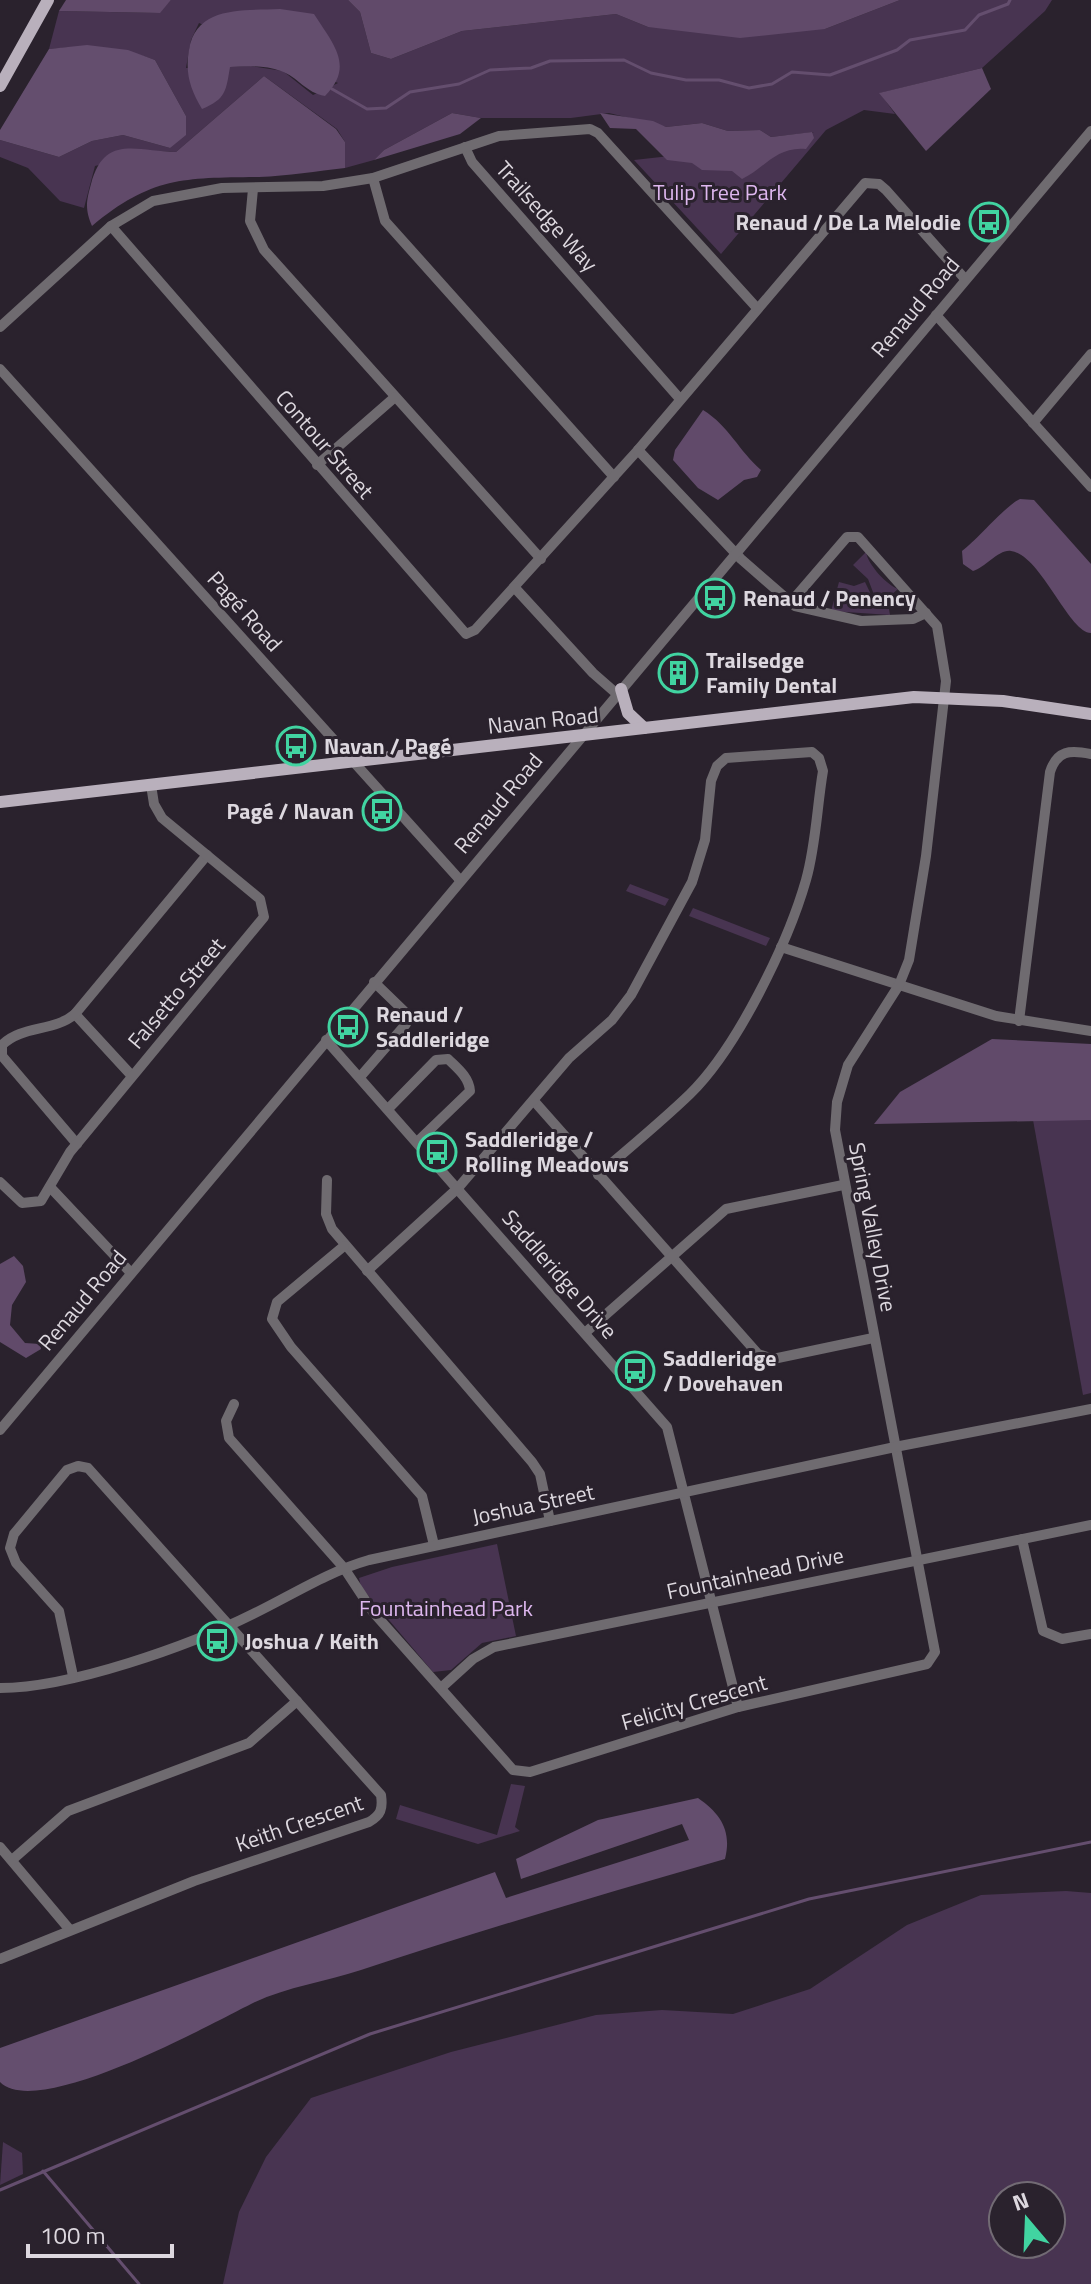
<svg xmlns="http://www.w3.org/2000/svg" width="1091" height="2284" font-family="'Titillium Web',sans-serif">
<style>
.green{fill:#483451;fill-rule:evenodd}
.forest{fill:#614a6a}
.water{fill:#644e6e}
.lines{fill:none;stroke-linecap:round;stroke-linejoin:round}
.stream{stroke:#644e6e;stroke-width:3}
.minor{stroke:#6f6b70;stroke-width:10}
.major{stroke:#b9b0bc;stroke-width:12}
.labels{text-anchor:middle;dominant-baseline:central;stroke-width:6;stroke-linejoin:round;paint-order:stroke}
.park-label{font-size:22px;fill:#deb7ef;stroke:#2a222d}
.street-label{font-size:22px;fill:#ddd8df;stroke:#2a222d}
.poi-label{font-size:22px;font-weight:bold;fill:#ddd8df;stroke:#2a222d;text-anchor:start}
</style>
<rect width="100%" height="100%" fill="#2a222d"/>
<!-- green -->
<g class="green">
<path d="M 171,0 L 348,0 L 360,12 L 371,53 L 391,59 L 462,31 L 616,14 L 648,27 L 825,29 L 900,0 L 1052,0 L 1045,11 L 982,68 L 880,93 L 895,114 L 864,110 L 826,130 L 721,254 L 634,160 L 760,146 L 814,132 L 771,137 L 760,130 L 728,131 L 702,123 L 666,127 L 609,113 L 571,118 L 481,118 L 452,113 L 384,150 L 374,160 L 345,168 L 345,142 L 337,129 L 264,76 L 176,152 L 156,151 L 95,166 L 84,208 L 60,201 L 28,168 L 0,157 L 0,140 L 59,157 L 92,141 L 123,135 L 170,148 L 186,116 L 155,60 C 118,46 87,45 49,49 L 59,11 L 159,13 ZM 199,23 L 338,83 L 313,95 L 283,71 L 251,66 L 186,68 L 191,40 Z"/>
<path d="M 866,552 C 868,565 887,585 898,589 L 884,601 L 880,597 L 876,600 L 868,579 L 853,565 Z"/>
<polygon points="839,582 854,586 865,582 878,609 889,609 890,615 831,611"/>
<polygon points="630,884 669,899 665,906 626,891"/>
<polygon points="693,908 770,938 766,946 689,916"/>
<polygon points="1033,1120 1091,1120 1091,1393 1083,1395"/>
<polygon points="497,1544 516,1636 482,1643 451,1670 433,1672 361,1587 359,1578 392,1567"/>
<polygon points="511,1784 525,1786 515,1827 520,1831 478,1844 396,1819 400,1805 497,1835"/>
<path d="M 1066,1891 L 1091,1893 L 1091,2284 L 223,2284 L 239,2212 L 266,2157 L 311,2098 L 451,2052 L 596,2015 L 662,2010 L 733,2014 L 810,1989 L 907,1925 L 981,1895 ZM 1051,2196 L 1051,2244 L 1003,2244 L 1003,2196 Z"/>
<polygon points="3,2142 22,2153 23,2174 0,2185"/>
</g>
<!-- forest -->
<g class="forest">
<polygon points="66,0 171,0 160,13 59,11"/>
<polygon points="348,0 900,0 825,29 740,38 648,27 616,14 462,31 391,59 371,53 360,12"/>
<polygon points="982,68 991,89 926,151 879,93"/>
<path d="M 264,76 L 336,129 L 345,142 L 345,168 C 317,171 288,176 259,177 C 185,178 152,176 92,226 C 85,209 86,202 91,184 C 104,134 136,151 176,152 Z"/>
<polygon points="452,113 481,118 460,134 374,160 384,150"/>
<path d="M 600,113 L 653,121 L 666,127 L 702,123 L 728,131 L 760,130 L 771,137 L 812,132 L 814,138 L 806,149 C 776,146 764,169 742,179 L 732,171 L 702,170 L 692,163 L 667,160 L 636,129 L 610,128 Z"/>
<path d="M 703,410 C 729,426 739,451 761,470 L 757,477 L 744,480 L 718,500 L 698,488 L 673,460 L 675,450 Z"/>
<path d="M 1020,499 L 1034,500 L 1091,564 L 1091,633 C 1069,633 1041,555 1011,551 C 999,549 985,568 973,571 L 963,564 L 962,551 C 977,540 1005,506 1020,499 Z"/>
<polygon points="992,1039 1091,1044 1091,1120 874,1124 900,1092"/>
<polygon points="14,1256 23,1266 26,1282 12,1305 10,1325 25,1343 40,1344 41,1349 26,1358 0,1342 0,1264"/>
</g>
<!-- water -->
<g class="water">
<path d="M 280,9 L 314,14 C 333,44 355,66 325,96 C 306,93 298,77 281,71 C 265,65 246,66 230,67 C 226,91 226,99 202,109 C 190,89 185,73 189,50 C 196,5 244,11 280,9 Z"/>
<polygon points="87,45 128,50 155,60 186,116 186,135 170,148 123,135 92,141 59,157 0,140 0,130 49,49"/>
<path d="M 698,1798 C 721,1814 732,1831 725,1859 C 603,1894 482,1930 361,1970 C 325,1982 285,1987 251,2004 C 209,2025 37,2120 0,2082 L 0,2048 L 495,1872 L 506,1898 L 689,1840 L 682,1824 L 521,1879 L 516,1859 L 598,1820 Z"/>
</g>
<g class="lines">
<!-- stream -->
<g class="stream">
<polyline points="332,89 367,109 386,108 410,92 459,84 490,70 531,68 550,61 624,60 651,73 686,80 719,80 749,88 772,84 792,72 830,75 897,50 910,40 965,30 979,15 1008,4 1010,0"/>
<polyline points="43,2171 139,2284"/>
<polyline points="0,2190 370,2034 809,1899 1091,1842"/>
</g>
<!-- minor -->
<g class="minor">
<polyline points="465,147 472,162 680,399"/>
<polyline points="373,178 385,221 614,477"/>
<polyline points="253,189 250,221 264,250 541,559"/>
<polyline points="111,226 466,634 475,630 638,450 865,183 879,184 886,190 965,279"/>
<polyline points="936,315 1091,487"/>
<polyline points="0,327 111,226 153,201 222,188 323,186 373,178 499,136 590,129 598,133 756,307"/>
<polyline points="0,369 460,880"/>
<polyline points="1033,423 1091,354"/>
<polyline points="638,450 741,559 795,606 861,621 913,619 926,613"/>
<polyline points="317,465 395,397"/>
<polyline points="515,588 593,673 617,694"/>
<polyline points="781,947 996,1016 1091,1031"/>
<polyline points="75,1014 132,1076"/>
<path d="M 1019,1021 L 1050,772 C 1057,750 1070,750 1091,754"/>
<polyline points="326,1040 667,1427 738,1707"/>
<polyline points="360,1077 406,1024 404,1011 374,982"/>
<polyline points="534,1101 758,1354 773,1359 873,1338"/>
<path d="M 388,1109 L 436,1060 L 448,1059 C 457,1068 469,1077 470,1091 L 417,1142"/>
<path d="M 77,1144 L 2,1056 L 2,1045 C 22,1025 54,1032 75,1014 L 207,855"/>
<polyline points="327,1180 326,1214 332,1229 532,1462 540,1474 550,1521"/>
<polyline points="0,1182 22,1203 41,1201 70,1152 264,917 260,899 162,818 154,804 151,785"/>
<polyline points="50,1187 131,1273"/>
<polyline points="344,1246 277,1302 272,1319 291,1347 422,1496 434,1545"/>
<path d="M 367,1271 L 458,1188 L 569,1058 L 612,1020 L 631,995 L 692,882 L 705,840 L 711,781 L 717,766 L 726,758 L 812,752 L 819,758 L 823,771 C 817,806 816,845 806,880 C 788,943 737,1048 690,1094 C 661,1122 629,1148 598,1175"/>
<polyline points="586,1332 726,1209 843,1185"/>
<polyline points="234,1404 226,1421 229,1438 344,1568 373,1612 513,1770 530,1772 738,1707 927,1664 935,1652 835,1130 837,1102 848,1065 899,985 909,960 926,856 946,681 937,626 858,537 847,537 791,602"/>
<polyline points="0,1430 1091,131"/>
<polyline points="1022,1539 1043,1631 1062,1639 1091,1634"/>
<path d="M 0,1688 C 70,1688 189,1646 253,1614 C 292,1595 327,1572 369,1560 L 895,1447 L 1091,1409"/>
<polyline points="441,1688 473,1659 494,1647 1091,1525"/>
<polyline points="0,1847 70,1930"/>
<polyline points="12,1860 68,1811 249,1743 297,1701"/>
<path d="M 0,1959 L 194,1881 L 369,1822 C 381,1815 383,1809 381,1795 L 88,1468 L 78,1466 L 67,1470 L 14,1534 L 10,1548 L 16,1563 L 59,1611 L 73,1676"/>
</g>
<!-- major -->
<g class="major">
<polyline points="0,86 48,0"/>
<polyline points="621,689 628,713 644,728"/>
<polyline points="0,802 914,697 1003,701 1091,714"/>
</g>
</g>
<!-- icons -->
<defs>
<g id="bus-ring" transform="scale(2)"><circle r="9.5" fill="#2a222d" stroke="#41d4a1" stroke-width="1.5"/><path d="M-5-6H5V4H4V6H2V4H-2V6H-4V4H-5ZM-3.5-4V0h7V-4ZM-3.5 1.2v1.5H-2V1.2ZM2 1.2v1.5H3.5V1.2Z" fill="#41d4a1"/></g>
<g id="building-ring" transform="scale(2)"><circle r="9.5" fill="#2a222d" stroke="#41d4a1" stroke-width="1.5"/><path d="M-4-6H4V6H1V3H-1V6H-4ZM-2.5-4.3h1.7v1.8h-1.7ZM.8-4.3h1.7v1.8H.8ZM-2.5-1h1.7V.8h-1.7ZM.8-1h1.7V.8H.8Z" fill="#41d4a1"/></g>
</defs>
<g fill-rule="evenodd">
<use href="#bus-ring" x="989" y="222"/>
<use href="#bus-ring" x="715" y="598"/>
<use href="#building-ring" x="678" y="673"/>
<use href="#bus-ring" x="296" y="746"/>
<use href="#bus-ring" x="382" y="811"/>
<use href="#bus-ring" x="348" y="1027"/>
<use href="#bus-ring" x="437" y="1152"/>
<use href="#bus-ring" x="635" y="1371"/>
<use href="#bus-ring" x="217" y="1641"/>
</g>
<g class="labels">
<!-- park labels -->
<g class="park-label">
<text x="720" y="192">Tulip Tree Park</text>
<text x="446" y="1608">Fountainhead Park</text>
</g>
<!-- street labels -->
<g class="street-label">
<text transform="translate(547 216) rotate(48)">Trailsedge Way</text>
<text transform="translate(915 307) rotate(-50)">Renaud Road</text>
<text transform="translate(325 444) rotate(49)">Contour Street</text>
<text transform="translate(245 611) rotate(48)">Pagé Road</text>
<text transform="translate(543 720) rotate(-6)">Navan Road</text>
<text transform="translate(498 803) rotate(-50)">Renaud Road</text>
<text transform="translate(176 993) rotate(-50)">Falsetto Street</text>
<text transform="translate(873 1227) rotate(79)">Spring Valley Drive</text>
<text transform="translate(560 1274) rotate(49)">Saddleridge Drive</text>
<text transform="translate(82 1300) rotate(-50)">Renaud Road</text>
<text transform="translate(533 1504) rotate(-12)">Joshua Street</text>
<text transform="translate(755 1573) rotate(-12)">Fountainhead Drive</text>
<text transform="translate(694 1702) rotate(-16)">Felicity Crescent</text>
<text transform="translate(299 1823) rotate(-19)">Keith Crescent</text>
</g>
<!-- poi labels -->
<g class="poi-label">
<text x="961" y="222" text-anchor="end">Renaud / De La Melodie</text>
<text x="743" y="598">Renaud / Penency</text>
<text x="706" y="660">Trailsedge<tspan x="706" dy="25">Family Dental</tspan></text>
<text x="324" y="746">Navan / Pagé</text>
<text x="354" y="811" text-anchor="end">Pagé / Navan</text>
<text x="376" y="1014">Renaud /<tspan x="376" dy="25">Saddleridge</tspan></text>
<text x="465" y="1139">Saddleridge /<tspan x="465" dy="25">Rolling Meadows</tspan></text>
<text x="663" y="1358">Saddleridge<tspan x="663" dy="25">/ Dovehaven</tspan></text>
<text x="245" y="1641">Joshua / Keith</text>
</g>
</g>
<!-- north arrow -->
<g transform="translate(1027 2220) rotate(341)"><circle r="38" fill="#2a222d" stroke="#726b74" stroke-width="2"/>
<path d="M0-6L14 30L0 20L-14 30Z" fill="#41d4a1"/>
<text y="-12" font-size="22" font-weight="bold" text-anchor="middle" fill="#ddd8df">N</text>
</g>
<!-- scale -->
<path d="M28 2244v12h144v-12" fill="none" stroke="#ddd8df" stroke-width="4"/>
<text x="40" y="2244" font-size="24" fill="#ddd8df" stroke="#2a222d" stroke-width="6" paint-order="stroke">100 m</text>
</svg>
